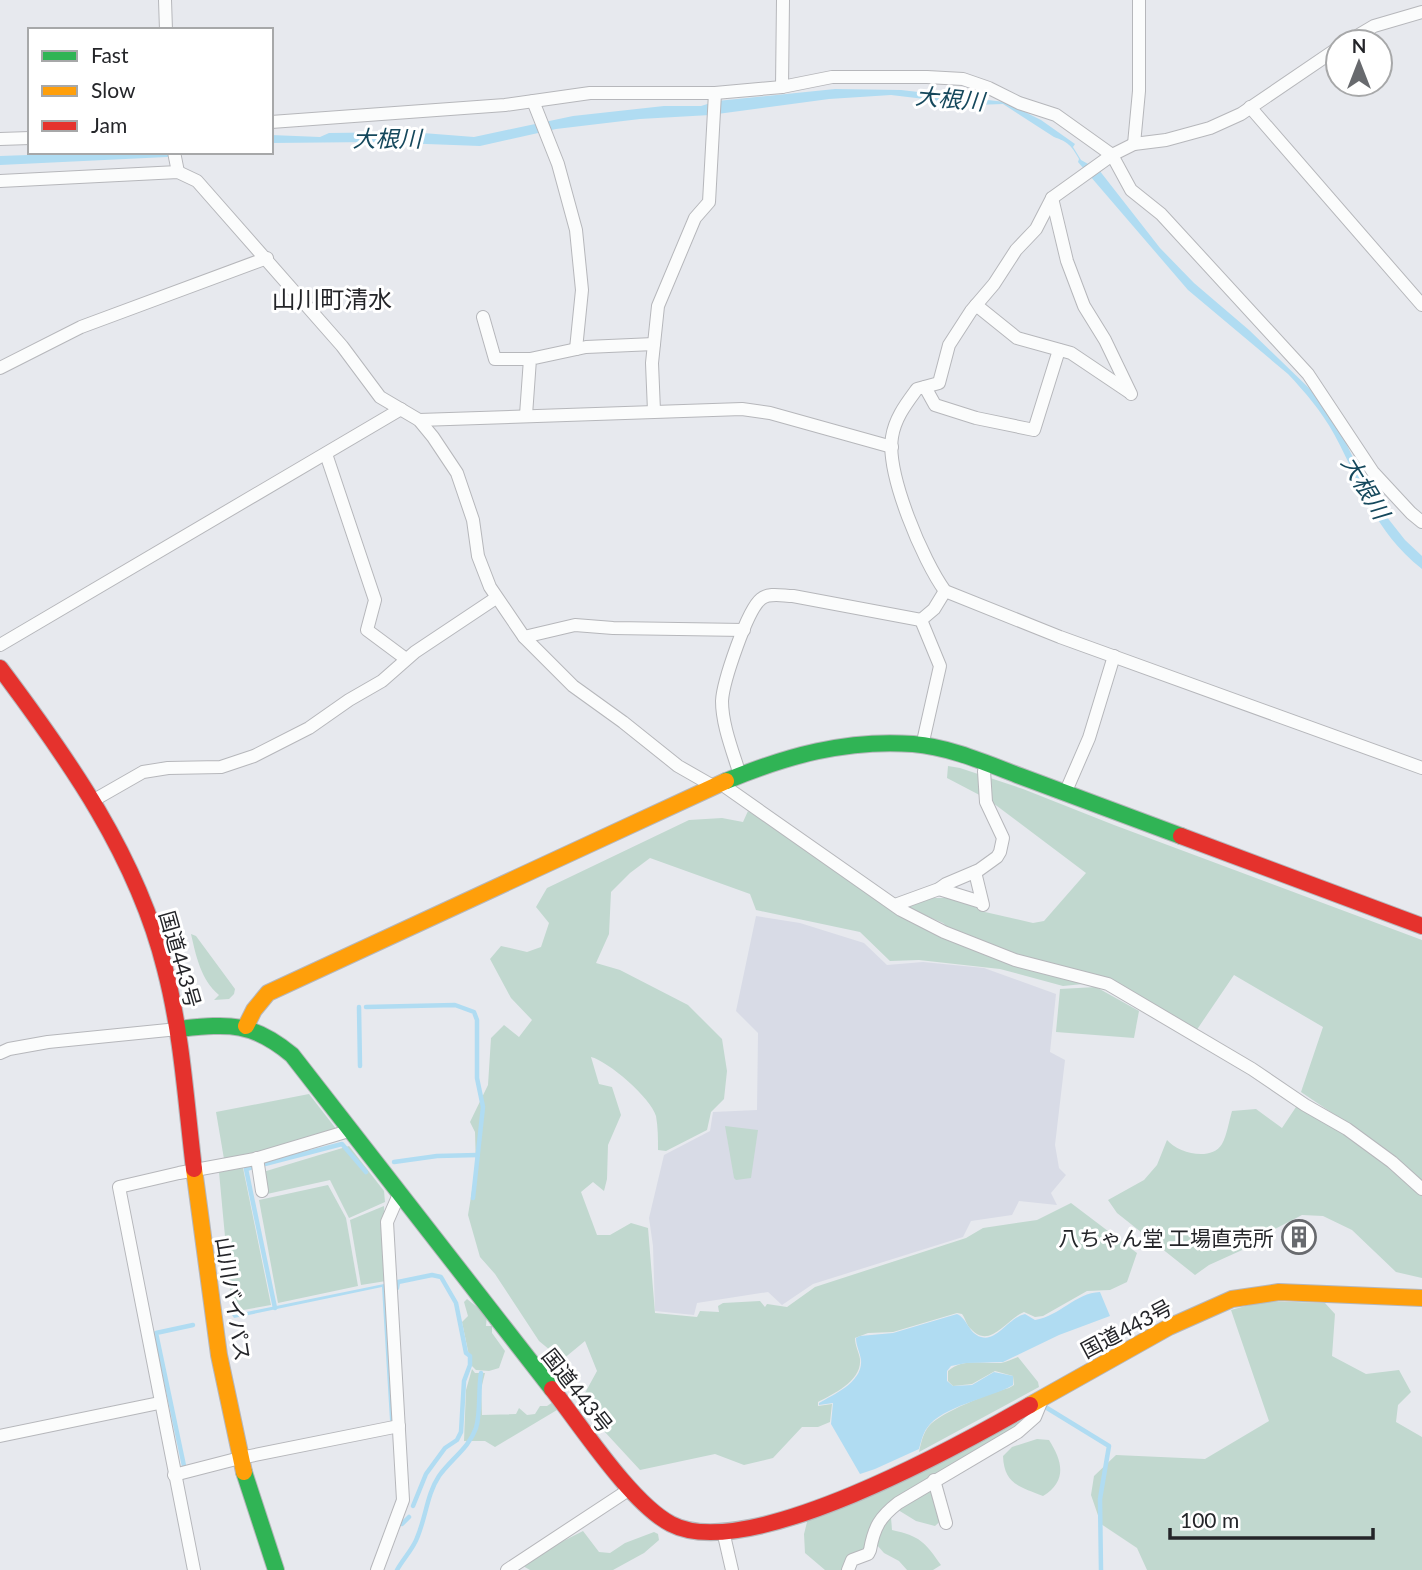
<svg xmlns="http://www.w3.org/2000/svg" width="1422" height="1570" font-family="Lato,'Noto Sans JP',sans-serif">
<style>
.built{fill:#d8dbe6}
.green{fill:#c1d8cf}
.water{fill:#b0dcf2}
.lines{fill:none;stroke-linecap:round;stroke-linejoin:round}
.stream{stroke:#b0dcf2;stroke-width:4.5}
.street-casing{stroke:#b6b7bb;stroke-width:14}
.fast-casing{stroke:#b6b7bb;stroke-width:18}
.slow-casing{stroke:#b6b7bb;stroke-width:18}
.jam-casing{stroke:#b6b7bb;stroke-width:18}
.street{stroke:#fbfcfc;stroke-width:12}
.fast{stroke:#30b455;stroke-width:16}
.slow{stroke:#ff9f0a;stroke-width:16}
.jam{stroke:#e5322d;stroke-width:16}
.labels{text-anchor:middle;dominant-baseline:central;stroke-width:6;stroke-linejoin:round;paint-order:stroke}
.street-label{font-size:21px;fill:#242529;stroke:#fff}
.poi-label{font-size:21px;fill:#242529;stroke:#fff;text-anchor:end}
.water-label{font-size:23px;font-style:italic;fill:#15485c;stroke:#fff}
.quarter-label{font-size:24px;fill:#242529;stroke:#fff}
</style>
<rect width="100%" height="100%" fill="#e7e9ee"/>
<!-- built -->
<polygon class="built" points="756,916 800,923 864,943 887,965 923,962 984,968 1056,994 1050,1052 1065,1060 1055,1145 1059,1168 1066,1175 1051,1193 1057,1205 1019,1201 1012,1215 971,1221 963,1237 813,1284 782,1305 768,1292 697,1303 694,1315 655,1311 653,1246 649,1218 664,1155 710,1131 713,1112 757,1110 758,1033 736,1011"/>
<!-- green -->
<g class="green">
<polygon points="948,766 960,768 1023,789 1114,825 1422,940 1422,1184 1372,1140 1301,1092 1323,1027 1234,975 1196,1031 1103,977 1035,961 952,931 943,923 906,907 933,898 957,898 985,912 1033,923 1044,921 1086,873 989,800 947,778"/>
<path d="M 748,811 L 897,911 L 1093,983 L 1063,986 L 1000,969 L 919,960 L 890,961 L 860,932 L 756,910 L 750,894 L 650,858 L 630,873 L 611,892 L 609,934 L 596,963 L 620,970 L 688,1005 L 722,1039 L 727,1071 L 724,1099 L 711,1112 L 707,1130 L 666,1151 L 658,1150 C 658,1139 658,1127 656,1116 C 651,1098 608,1061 591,1057 L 599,1084 L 612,1087 L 621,1115 L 608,1145 L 607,1179 L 604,1191 L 593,1182 L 581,1192 L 597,1235 L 610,1235 L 631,1223 L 648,1228 L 655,1313 L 697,1317 L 700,1311 L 719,1312 L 718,1306 L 723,1303 L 760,1301 L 765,1307 L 767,1304 L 787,1307 L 815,1287 L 966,1238 L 983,1228 L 1037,1220 L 1071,1203 L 1137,1253 L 1127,1282 L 1110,1290 L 1087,1291 L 1043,1316 L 1035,1317 L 1024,1312 C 1006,1319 990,1350 971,1329 C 966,1325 966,1319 962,1314 L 957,1313 L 893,1332 L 868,1333 L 855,1338 C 855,1346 859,1352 860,1359 C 862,1381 833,1394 818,1402 L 818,1406 L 832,1404 L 830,1422 L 818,1427 L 802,1427 L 773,1458 L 744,1465 L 715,1454 L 640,1470 L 579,1404 L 597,1371 L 585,1341 L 562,1360 L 539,1341 L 495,1274 L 480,1257 L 468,1215 L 476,1166 L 475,1132 L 470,1122 L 488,1085 L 491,1038 L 504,1025 L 519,1037 L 532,1020 L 511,998 L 490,959 L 501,946 L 527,952 L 541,947 L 549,923 L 536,907 L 547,888 L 689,820 L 722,818 L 743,822 Z"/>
<path d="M 191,934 L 196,936 L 235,989 L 234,994 L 229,999 L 214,1000 L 219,995 C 201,980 196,956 191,934 Z"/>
<polygon points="1096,987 1139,1011 1134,1038 1056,1032 1060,989"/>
<polygon points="309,1094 337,1130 257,1154 224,1159 216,1112"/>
<path d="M 1298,1104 L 1357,1141 L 1422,1194 L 1422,1278 L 1396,1272 L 1352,1230 L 1323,1216 L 1302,1215 L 1269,1232 L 1251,1246 L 1209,1265 L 1195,1275 L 1117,1213 L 1108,1200 L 1144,1180 L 1157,1165 L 1167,1140 C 1178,1153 1211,1162 1222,1144 C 1227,1135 1229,1121 1232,1111 L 1256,1109 L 1282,1128 Z"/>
<polygon points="725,1126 758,1130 751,1178 736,1180 734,1178"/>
<polygon points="349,1146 384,1191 385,1202 349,1218 330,1180 267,1194 263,1172"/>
<polygon points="243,1168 271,1305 232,1312 219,1172"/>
<polygon points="328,1185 346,1218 358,1286 278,1303 259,1200"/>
<polygon points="384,1206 386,1281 361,1285 350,1220"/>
<polygon points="467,1299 487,1315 486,1326 492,1326 492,1333 505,1351 499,1368 489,1371 476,1370 471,1365 462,1322 468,1316 464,1302"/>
<polygon points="1264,1301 1325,1303 1335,1314 1332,1356 1366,1374 1399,1370 1411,1392 1398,1405 1396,1422 1422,1437 1422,1570 1147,1570 1137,1548 1101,1524 1091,1495 1094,1476 1116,1455 1205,1459 1269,1421 1231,1310"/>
<path d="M 1018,1357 L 1038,1382 L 1039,1387 L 919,1452 C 921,1443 923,1433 929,1426 C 941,1412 990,1393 1009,1388 L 1014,1385 L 1013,1376 L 995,1371 L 972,1384 L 953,1386 L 948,1381 L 948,1371 C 962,1358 983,1364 1001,1363 C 1006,1362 1012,1359 1018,1357 Z"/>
<polygon points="472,1369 475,1373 485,1373 481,1389 482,1415 516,1414 519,1408 527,1415 535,1414 540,1406 547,1406 553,1402 557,1410 495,1447 485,1441 464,1441 466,1390"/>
<path d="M 1022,1420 L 1016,1430 L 937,1476 L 946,1516 L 935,1526 L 916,1521 L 890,1505 L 892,1530 C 920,1536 925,1542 941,1565 L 933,1570 L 907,1570 L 899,1561 L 884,1553 L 870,1537 L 868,1547 L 844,1570 L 825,1570 L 805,1553 L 804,1534 L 808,1518 Z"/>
<path d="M 1037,1439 L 1049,1440 C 1063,1462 1067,1481 1043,1496 C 1020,1487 1004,1484 1003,1456 L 1012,1447 Z"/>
<polygon points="583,1531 599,1552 610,1553 625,1543 654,1532 658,1534 659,1540 644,1553 613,1570 530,1570 523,1566 526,1560"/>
</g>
<!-- water -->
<g class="water">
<path d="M 835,89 L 901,90 L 1005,102 L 1041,120 L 1075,144 L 1073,147 L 1081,160 L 1099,170 L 1160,248 L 1194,283 L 1249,330 L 1310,389 L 1343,437 L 1375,502 L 1405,540 L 1422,556 L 1422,569 C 1372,529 1363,487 1334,434 C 1322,412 1305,392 1288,374 L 1188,290 L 1078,162 L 1079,159 C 1071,145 1068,142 1054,137 L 1003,104 L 975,105 L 891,95 L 829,99 L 710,115 L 640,119 L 556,129 L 480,146 L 373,142 L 271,143 L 271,135 L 320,137 L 329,133 L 410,132 L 474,137 L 573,116 L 664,106 L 701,106 L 717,101 Z"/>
<polygon points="113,152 193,152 167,157 0,165 0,156"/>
<polygon points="384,1284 393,1420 390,1421 382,1287 234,1318 232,1315"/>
<path d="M 1100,1292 L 1110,1316 L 1059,1335 L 1003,1362 L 966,1363 L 951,1366 L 947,1371 L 947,1381 L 953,1386 L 972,1385 L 994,1372 L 1013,1376 L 1013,1385 C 991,1398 942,1406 927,1428 C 923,1433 921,1442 919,1449 L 875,1469 L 860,1474 L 831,1424 L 833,1403 L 819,1405 L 819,1403 C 834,1394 863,1382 861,1360 C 860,1352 856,1346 856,1338 L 860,1336 L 893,1333 L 957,1314 C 968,1319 968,1333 981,1337 C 997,1342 1008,1318 1025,1314 L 1035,1320 C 1060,1316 1075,1293 1100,1292 Z"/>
</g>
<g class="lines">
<!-- stream -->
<g class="stream">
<polyline points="359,1007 360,1066"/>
<polyline points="366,1007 455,1005 474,1012 477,1020 477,1078 483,1107 473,1198"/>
<polyline points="394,1162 437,1156 478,1155"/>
<polyline points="261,1165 342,1144 366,1172"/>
<polyline points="253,1167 246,1169 275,1308"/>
<polyline points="397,1288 398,1282 432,1275 441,1277 456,1303 466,1353 470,1356 470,1365 464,1381 461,1432 457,1440 445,1448 426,1474 413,1506"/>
<polyline points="1047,1408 1109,1446 1100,1499 1101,1570"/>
<polyline points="184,1466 156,1333 193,1325"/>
<polyline points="402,1524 409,1517"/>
<path d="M 397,1570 C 403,1559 413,1549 417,1538 C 426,1517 427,1494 439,1476 C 451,1459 469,1448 476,1428 C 481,1411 478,1391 481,1373"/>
</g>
<!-- street casing -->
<g class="street-casing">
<g id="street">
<polyline points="165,0 166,30"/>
<polyline points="1347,42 1374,26 1422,12"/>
<path d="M 1338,48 L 1241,114 L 1210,128 L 1166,140 L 1134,144 L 1112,155 L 1052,198 L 1036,229 L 1016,250 L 994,284 L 971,311 L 949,345 L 939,383 L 917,389 C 906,404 895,418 892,437 C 886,474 923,561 945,591 L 1060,637 L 1422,768"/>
<polyline points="782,87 783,0"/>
<polyline points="533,101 558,164 576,230 582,290 576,349"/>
<polyline points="1250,107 1422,305"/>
<polyline points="271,122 505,105 590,93 715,93 782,87 832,77 927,77 963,79 989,88 1019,103 1056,115 1112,155 1131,190 1161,214 1308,374 1373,472 1411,513 1422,522"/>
<polyline points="0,139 30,138"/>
<polyline points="1134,144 1139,91 1139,0"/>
<polyline points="174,152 178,172"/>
<polyline points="0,181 178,172 197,181 342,346 380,397 419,420 433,437 457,473 473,520 478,556 490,587 524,637 573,686 623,722 678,766 713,786"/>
<polyline points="1052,198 1067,261 1084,306 1105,340 1131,394"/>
<polyline points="976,305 1017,338 1071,353 1129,392"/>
<polyline points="483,317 495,359 530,359"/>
<polyline points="0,368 81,327 267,258"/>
<polyline points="925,387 935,405 976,418 1034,430 1059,350"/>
<polyline points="654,411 652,363 658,306 695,218 709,202 715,93"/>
<polyline points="526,415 530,359 586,347 654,344"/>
<polyline points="419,420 742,409 770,413 892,447"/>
<polyline points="326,454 375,600 367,630 406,659"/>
<polyline points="921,620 940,666 922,746"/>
<polyline points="524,637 575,625 613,628 744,630"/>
<polyline points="0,645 401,409"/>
<path d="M 740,775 C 733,752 722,725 722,701 C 723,682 747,610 761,599 C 769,592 783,596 793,596 L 921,620 L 934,609 L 945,591"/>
<polyline points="720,783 901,910 944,932 1015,960 1108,984 1252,1069 1305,1105 1347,1129 1392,1162 1422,1189"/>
<polyline points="1066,791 1089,738 1114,656"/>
<polyline points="94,800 143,772 168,768 221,767 254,756 309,728 349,700 382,681 415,652 496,598"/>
<polyline points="975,872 983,905"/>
<polyline points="939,889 981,902"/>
<polyline points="895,905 939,889 946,884 979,870 997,857 1000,852 1003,838 986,802 984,771"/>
<polyline points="0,1053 9,1049 48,1042 178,1029"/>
<polyline points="257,1158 262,1191"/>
<polyline points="0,1436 159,1403"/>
<polyline points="174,1475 240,1458 399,1426"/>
<polyline points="934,1480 946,1523"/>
<polyline points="723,1531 732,1570"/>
<polyline points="194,1570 119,1187 179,1173 255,1159 352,1130"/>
<polyline points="377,1570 403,1500 387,1222 400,1192"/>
<polyline points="507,1570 630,1489"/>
<path d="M 848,1570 L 852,1560 L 868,1554 L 870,1550 C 874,1527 880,1517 898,1503 L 1018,1432 L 1035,1417 L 1042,1400"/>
</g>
</g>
<!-- fast casing -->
<g class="fast-casing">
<g id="fast">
<path d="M 726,781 C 786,756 847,739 913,744 C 950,747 986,763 1020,776 C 1074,796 1127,816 1181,836"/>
<path d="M 178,1029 C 229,1024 251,1021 292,1055 L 552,1389"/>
<polyline points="244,1472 276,1570"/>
</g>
</g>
<!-- slow casing -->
<g class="slow-casing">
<g id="slow">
<polyline points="246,1026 254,1010 268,993 726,781"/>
<polyline points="194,1169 219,1355 244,1472"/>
<polyline points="1030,1405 1169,1327 1232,1299 1279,1292 1422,1298"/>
</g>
</g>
<!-- jam casing -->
<g class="jam-casing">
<g id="jam">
<path d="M 0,668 C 69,760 137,856 165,969 C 182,1034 186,1103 194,1169"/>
<polyline points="1181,836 1422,926"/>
<path d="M 552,1389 C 582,1427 631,1503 671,1524 C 747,1564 960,1445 1030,1405"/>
</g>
</g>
<!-- street -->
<use href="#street" class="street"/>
<!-- fast -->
<use href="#fast" class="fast"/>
<!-- slow -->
<use href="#slow" class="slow"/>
<!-- jam -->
<use href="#jam" class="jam"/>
</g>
<!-- icons -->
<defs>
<g id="building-ring" transform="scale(1.75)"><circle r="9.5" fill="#fff" stroke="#686a6e" stroke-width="1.5"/><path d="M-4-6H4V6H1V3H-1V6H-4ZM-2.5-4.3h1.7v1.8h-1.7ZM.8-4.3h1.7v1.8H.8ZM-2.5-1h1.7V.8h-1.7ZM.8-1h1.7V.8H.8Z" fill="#686a6e"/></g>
</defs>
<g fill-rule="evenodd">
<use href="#building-ring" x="1299" y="1237"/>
</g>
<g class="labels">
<!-- street labels -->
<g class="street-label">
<text transform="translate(181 959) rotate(74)">国道443号</text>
<text transform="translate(234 1299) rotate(81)">山川バイパス</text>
<text transform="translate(1126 1328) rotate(-28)">国道443号</text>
<text transform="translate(578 1390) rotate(52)">国道443号</text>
</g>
<!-- poi labels -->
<g class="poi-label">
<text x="1274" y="1237">八ちゃん堂 工場直売所</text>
</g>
<!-- water labels -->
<g class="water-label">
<text transform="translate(950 98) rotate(5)">大根川</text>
<text x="387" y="138">大根川</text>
<text transform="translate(1366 487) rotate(59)">大根川</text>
</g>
<!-- quarter labels -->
<g class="quarter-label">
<text x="332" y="298">山川町清水</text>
</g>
</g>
<!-- legend -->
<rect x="28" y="28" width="245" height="126" fill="#ffffff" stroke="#a7a8a9" stroke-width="2"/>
<rect x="42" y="51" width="35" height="10" fill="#30b455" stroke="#a7a8a9" stroke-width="2"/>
<text x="91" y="63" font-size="21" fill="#242529">Fast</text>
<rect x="42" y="86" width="35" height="10" fill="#ff9f0a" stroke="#a7a8a9" stroke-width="2"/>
<text x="91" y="98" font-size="21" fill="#242529">Slow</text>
<rect x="42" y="121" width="35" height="10" fill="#e5322d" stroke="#a7a8a9" stroke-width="2"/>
<text x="91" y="133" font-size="21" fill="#242529">Jam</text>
<!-- north arrow -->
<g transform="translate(1359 63)"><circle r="33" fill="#ffffff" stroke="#a7a8a9" stroke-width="2"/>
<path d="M0-5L12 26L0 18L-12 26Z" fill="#686a6e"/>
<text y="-10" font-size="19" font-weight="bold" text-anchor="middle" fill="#242529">N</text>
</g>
<!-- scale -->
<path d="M1170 1528v10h203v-10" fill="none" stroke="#242529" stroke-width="3.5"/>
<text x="1180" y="1528" font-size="21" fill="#242529" stroke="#ffffff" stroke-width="5" paint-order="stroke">100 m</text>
</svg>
